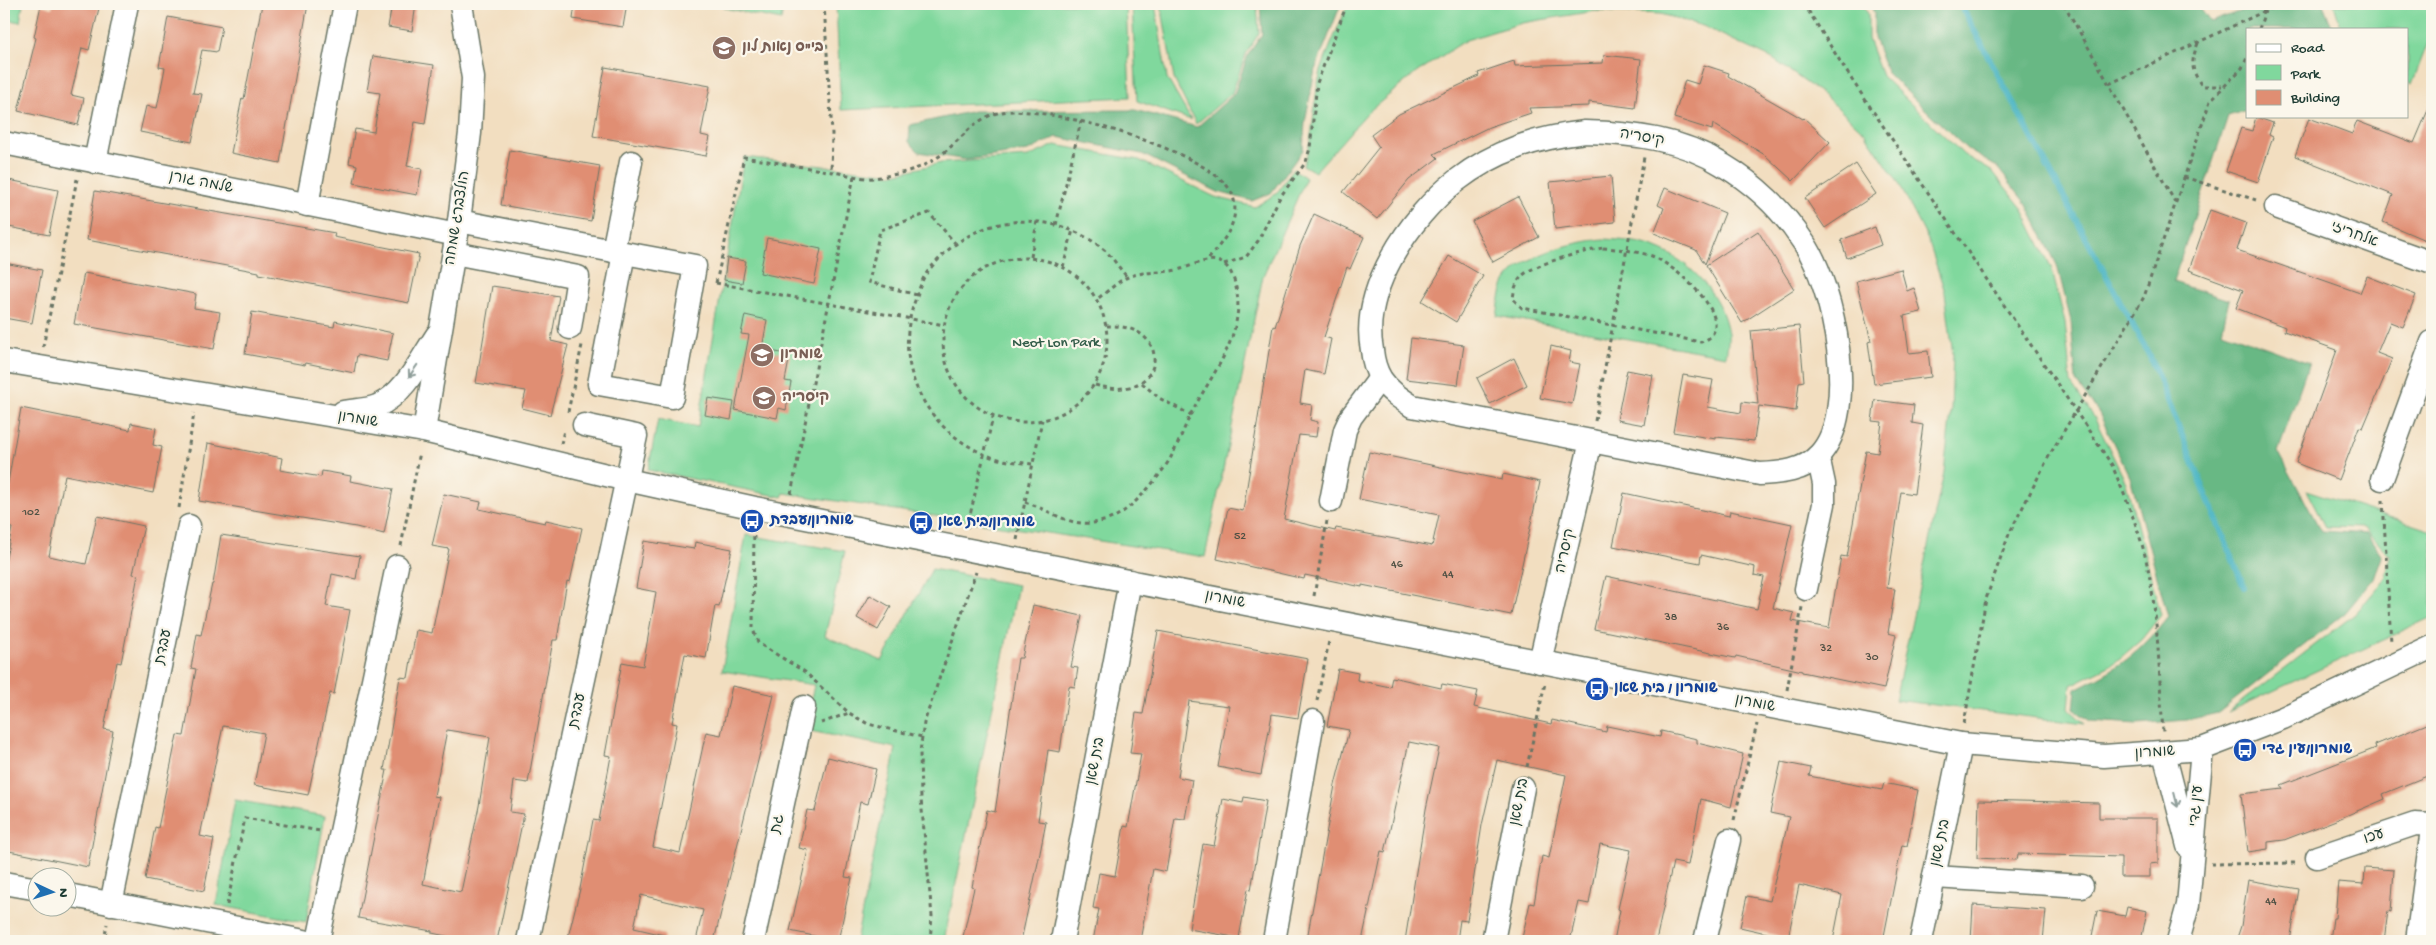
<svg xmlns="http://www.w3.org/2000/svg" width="2436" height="945" font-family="'Gochi Hand','Playpen Sans Hebrew',sans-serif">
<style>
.green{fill:#80d89d;stroke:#508a68}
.forest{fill:#68b884;stroke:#447a5c}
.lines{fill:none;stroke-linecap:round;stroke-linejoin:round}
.stream{stroke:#46b4c2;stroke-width:6}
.building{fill:#e08e73;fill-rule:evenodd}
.minor-casing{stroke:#697565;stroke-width:25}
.path{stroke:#697565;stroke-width:3;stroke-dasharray:4 4;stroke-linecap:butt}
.minor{stroke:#fff;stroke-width:22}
.oneway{stroke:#8f9e9a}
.labels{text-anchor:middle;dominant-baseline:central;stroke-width:4.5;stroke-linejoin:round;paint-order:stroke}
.number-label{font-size:12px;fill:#4f5144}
.education-label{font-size:15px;font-weight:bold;fill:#785e54;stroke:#fbf7ec;text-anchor:start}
.street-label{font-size:15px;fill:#1f3d34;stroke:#fbf7ec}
.park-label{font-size:15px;fill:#325c49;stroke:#fbf7ec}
.transit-label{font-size:15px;font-weight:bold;fill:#164399;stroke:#fbf7ec;text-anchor:start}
</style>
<rect width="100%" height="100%" fill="#fbf7ec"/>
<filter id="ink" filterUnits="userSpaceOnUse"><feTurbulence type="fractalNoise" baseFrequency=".02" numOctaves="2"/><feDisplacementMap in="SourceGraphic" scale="10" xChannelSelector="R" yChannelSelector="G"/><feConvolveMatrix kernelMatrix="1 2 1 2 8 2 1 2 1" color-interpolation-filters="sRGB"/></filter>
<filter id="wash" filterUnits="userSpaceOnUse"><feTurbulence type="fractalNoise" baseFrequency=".0096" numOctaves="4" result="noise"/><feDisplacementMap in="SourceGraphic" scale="20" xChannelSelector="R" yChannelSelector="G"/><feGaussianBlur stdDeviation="1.12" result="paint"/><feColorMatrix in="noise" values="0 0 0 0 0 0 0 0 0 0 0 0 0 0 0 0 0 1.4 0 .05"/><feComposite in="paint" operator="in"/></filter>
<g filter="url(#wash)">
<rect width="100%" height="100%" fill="#f2dec0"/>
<!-- green -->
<g class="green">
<polygon points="4,4 23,4 20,22 4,19"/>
<polygon points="725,4 784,4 781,20 724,8"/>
<polygon points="836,4 1126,4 1130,97 841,110"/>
<polygon points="1132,4 1155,4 1167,78 1191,120 1137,101"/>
<polygon points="1161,4 1257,4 1259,33 1246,54 1232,93 1196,124 1174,79"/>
<path d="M 1348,4 L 1863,4 L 1868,14 L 1868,39 L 1882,76 L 1964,155 L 1993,172 L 2022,208 L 2051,267 L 2065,322 L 2071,384 L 2094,417 L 2126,483 L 2161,615 L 2141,640 L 2113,664 L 2071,685 L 2069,709 L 2085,724 L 1895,700 L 1944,472 L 1951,411 L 1953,355 L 1945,292 L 1928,240 L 1898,182 L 1865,133 L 1826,97 L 1773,59 L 1703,26 L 1660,14 L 1595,11 L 1522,23 L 1466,40 L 1416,73 L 1367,113 L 1315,172 L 1303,165 C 1315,138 1312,101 1321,71 C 1328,49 1339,26 1348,4 Z"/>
<polygon points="2334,4 2432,4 2432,32 2412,84 2407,82 2407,29 2342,29"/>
<polygon points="1055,145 1139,160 1215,197 1255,207 1277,193 1293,169 1306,178 1263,276 1205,557 784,493 782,497 648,470 658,419 698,427 744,157 894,174 941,163 1028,157"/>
<path d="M 1603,239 C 1621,240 1639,241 1656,248 C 1691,261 1722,296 1728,333 C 1729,340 1727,349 1726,356 L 1497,316 C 1499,306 1500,291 1505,282 C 1521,255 1573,242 1603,239 Z"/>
<polygon points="2306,490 2432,531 2432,617 2228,712 2355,614 2385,579 2390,556 2364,528 2325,527"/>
<polygon points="746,535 845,551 825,636 882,661 932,569 1018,585 944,941 856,941 896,748 805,730 814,685 722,671"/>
<polygon points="235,800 325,816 306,922 216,905"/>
</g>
<!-- forest -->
<g class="forest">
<polygon points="1260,4 1341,4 1315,70 1305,122 1303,150 1271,193 1252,201 1218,192 1142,154 1057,137 1028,151 966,160 919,152 909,142 910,125 974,111 1135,110 1197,127 1234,94 1248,55 1262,34"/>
<path d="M 1870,4 L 2121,4 L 2123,6 L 2131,4 L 2197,4 L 2210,22 L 2261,4 L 2323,4 L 2333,29 L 2247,29 L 2247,110 L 2228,116 L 2173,282 L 2229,300 L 2222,331 L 2309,363 L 2278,451 L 2321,531 L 2368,534 L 2382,556 L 2374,578 L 2345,613 L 2218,713 L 2187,720 L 2137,724 L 2090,721 L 2074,709 L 2076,689 C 2120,667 2138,655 2168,617 L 2131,480 L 2099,413 L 2076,382 L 2071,321 L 2057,265 L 2027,205 L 1997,167 L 1968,150 L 1887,73 L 1874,38 L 1874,13 Z"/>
</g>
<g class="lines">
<!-- stream -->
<polyline class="stream" points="1960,4 2150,357 2244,587"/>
</g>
<g id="blocks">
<!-- building -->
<g class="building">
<polygon points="53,4 100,4 89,50 82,48 71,95 84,98 78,125 18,111 36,38 34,37 41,5 52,8"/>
<polygon points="262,4 308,4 280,163 231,153 242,98 244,99"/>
<polygon points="392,4 416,4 412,31 388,27"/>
<polygon points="575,4 627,4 623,27 573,19"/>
<polygon points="168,17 222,27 217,52 202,50 193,93 202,94 192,142 140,132 146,106 157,108 165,68 159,67"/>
<polygon points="1604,55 1641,59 1635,108 1589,102 1589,106 1529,108 1531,113 1489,127 1434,154 1438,158 1409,180 1377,219 1343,192 1379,147 1371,135 1399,114 1479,76 1478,73 1514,61 1515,66 1603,63"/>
<polygon points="373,56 434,65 425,124 415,122 407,166 422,169 417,195 354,183 357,165 349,163 355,129 374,132 380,93 367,91"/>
<polygon points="1704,65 1729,73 1728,76 1803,119 1804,118 1830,142 1793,181 1765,155 1713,124 1712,130 1674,118 1685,80 1698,84"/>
<polygon points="605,67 710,86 701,135 710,137 706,156 593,136"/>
<polygon points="2431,103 2432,243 2383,222 2393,195 2295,156 2309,118 2352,134 2357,121 2414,143"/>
<polygon points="2256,117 2273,123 2269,135 2273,137 2258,182 2226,171 2241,128 2252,131"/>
<polygon points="510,150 600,166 591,221 501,205"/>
<polygon points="1856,164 1876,194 1825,228 1805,198"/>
<polygon points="1611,176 1615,222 1555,229 1550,182"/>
<polygon points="4,179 58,190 49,235 4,226"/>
<polygon points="1665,188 1725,213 1705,264 1696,250 1654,233 1664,208 1658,205"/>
<polygon points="95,191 335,233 334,237 419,254 409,303 259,274 259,272 87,240"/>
<polygon points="1518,197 1539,237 1493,262 1472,221"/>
<polygon points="2210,210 2246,223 2237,250 2360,293 2367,276 2416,295 2403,327 2390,322 2377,353 2392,359 2363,428 2359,427 2339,480 2296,463 2337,350 2284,331 2285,327 2236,308 2243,290 2189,270"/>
<polygon points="1314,214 1364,237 1350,269 1347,267 1324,337 1331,339 1324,374 1305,370 1300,403 1312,405 1310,420 1318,422 1316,437 1299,435 1284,519 1335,531 1336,528 1432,546 1439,515 1359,499 1369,452 1502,480 1503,474 1540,482 1511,615 1362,585 1362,587 1305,575 1304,579 1217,559 1228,508 1243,511 1273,326 1275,327 1300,246"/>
<polygon points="1875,227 1881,245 1847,258 1841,240"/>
<polygon points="1758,231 1794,289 1742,323 1706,265"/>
<polygon points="767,238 821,249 814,284 760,273"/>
<polygon points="1449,256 1483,276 1456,322 1422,301"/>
<polygon points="727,258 746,261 742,283 724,280"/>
<polygon points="4,263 42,270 32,323 4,318"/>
<polygon points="1901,269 1907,291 1914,288 1921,312 1904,316 1909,353 1928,351 1931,377 1874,384 1868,342 1871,341 1856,281"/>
<polygon points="84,273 196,294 194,308 220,312 214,349 74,324"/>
<polygon points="492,286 559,296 551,341 568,345 550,415 522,408 526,391 476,383"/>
<polygon points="252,312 334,327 335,321 393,333 387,361 357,355 354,373 306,363 305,365 245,354"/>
<polygon points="745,315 767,320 762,349 790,355 785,381 791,382 786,410 779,408 777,418 735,410 749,335 741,334"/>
<polygon points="1799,326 1804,381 1799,382 1796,411 1759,406 1754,441 1716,437 1716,439 1673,432 1683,375 1713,380 1708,407 1741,413 1742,402 1758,404 1751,331"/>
<polygon points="1411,338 1464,345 1458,385 1406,379"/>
<polygon points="1551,346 1571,351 1569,362 1580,364 1572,404 1540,398"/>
<polygon points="1514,358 1527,385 1490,404 1477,378"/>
<polygon points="1627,370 1653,375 1644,425 1617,420"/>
<polygon points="708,398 734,402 731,420 705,415"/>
<polygon points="1875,400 1914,405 1912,423 1923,425 1914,494 1901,492 1887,588 1895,589 1888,633 1896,635 1884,689 1802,672 1802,671 1736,656 1735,658 1594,629 1606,576 1757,609 1764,577 1754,575 1755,567 1701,555 1700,563 1613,546 1624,493 1729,516 1730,511 1792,524 1773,608 1794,613 1792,621 1829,628 1841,556 1847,557 1866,451 1878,453 1882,422 1872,421"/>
<polygon points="21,408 130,430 131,423 156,428 153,445 162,447 153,493 65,475 49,556 86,564 97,516 144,526 133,574 138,575 121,663 117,662 104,729 113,731 88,867 4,850 4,568 12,528 4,526 4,487 7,488"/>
<polygon points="208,443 282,458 280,470 321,477 322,471 351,476 350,481 393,489 384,534 356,527 199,501"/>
<path d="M 444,494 L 481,502 L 479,509 L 545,523 L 546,520 L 582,528 L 570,582 L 567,581 L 557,640 L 553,640 L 528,783 L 514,781 L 510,812 L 524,814 L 497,941 L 469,941 L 432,933 L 432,931 L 358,918 L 387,770 L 384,770 L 400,677 L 408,678 L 416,630 L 432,633 L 449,549 L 432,546 ZM 447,730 L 490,737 L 479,806 L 461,892 L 423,884 L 439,797 L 434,796 Z"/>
<polygon points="221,535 360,556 356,579 332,574 326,606 350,610 334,694 330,693 308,795 254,785 264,733 223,726 200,836 214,839 204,891 145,879 155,827 158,828 177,735 184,736 196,669 191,668 197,634 201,635 212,584 213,584"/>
<polygon points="644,541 694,549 695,542 732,549 719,607 715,606 706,658 685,654 672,723 677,724 653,847 680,853 706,732 721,735 732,686 774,695 714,941 696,941 703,910 641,895 634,928 664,935 663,941 567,941 580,889 593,820 599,821 611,756 605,755 622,662 643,666 656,592 636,588"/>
<polygon points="870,595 891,607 878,630 857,618"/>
<polygon points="1033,605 1082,616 1071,667 1078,668 1075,687 1069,686 1060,752 1048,750 1038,821 1046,822 1039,858 1021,941 962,941 974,888 972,887 987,810 995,812 1018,658 1022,658"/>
<polygon points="1158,631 1308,659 1298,718 1272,714 1261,775 1218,767 1229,706 1189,701 1178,777 1192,780 1185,819 1175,818 1166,872 1153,869 1140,941 1093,941 1099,909 1093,908 1099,873 1115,876 1124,826 1128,827 1141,754 1130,753 1136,713 1143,714"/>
<polygon points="1338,669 1358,673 1357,680 1390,687 1392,677 1441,688 1442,684 1478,691 1474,707 1551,724 1552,720 1606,732 1607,726 1660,737 1661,731 1697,739 1697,743 1743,754 1731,807 1701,799 1688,865 1673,862 1656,941 1614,941 1620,910 1618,909 1631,850 1600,844 1589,904 1579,902 1570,941 1535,941 1522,938 1530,903 1534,904 1542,856 1549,858 1566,775 1497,760 1482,825 1467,921 1460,920 1457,941 1405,941 1426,809 1439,748 1409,742 1385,852 1381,851 1362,941 1307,939 1335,785 1349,730 1327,726"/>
<polygon points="2432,722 2432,774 2383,794 2385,799 2336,820 2284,840 2268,842 2268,849 2248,852 2241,794 2283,789 2281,785 2376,748 2375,745"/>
<polygon points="828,757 876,769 868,804 860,802 845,877 852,878 838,941 790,931 808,850 799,848 807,810 815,811"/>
<polygon points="1781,762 1811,768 1809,776 1882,790 1884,783 1918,790 1907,846 1902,845 1883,941 1833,941 1842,895 1799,885 1788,938 1740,927 1747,896 1770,901 1789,817 1770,813"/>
<polygon points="1244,797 1266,801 1251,890 1248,889 1239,938 1189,929 1203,844 1214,846 1223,799 1243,803"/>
<polygon points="1979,800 2099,803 2099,818 2158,818 2158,863 2150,864 2150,877 2121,877 2121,857 2018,854 2017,860 1977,858"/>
<polygon points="2365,868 2394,870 2391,912 2388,911 2384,941 2330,941 2333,918 2335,918 2338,882 2364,884"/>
<polygon points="2248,880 2299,889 2290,941 2236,941 2241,926"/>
<polygon points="1973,905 2046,910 2043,941 1971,941"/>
<polygon points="2127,907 2147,911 2141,941 2091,941 2097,911 2125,916"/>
</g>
</g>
</g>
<g filter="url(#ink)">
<use href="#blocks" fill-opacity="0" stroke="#697565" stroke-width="1"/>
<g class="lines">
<!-- minor casing -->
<g class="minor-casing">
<g id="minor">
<path d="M 1585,132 C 1633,133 1682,139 1723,165 C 1755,184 1784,212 1804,243 C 1834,287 1860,412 1819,455 C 1804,471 1781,473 1760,474 L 1412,406 C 1400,398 1389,391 1381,379 C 1376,371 1373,360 1372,350 C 1360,290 1410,217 1456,181 C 1496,150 1536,138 1585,132 Z"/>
<polyline points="4,143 457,235"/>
<polyline points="95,162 127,4"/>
<polyline points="307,205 345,4"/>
<polyline points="2276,207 2432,263"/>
<polyline points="459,221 603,249 695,266 672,397 599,384 624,253"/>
<polyline points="613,251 631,162"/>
<polyline points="454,253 578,277 570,328"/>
<polyline points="4,361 424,431 627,480 755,508 1961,744 2104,756 2202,749 2283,718 2432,647"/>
<path d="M 343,412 C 354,410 367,410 377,406 C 405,394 421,359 437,335"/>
<polyline points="424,431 459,221 470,133 473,78 461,4"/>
<polyline points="2382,479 2432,342"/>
<polyline points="1331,501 1345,430 1351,417 1380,378"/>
<polyline points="1806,589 1824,504 1824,484 1818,456"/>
<polyline points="1540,662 1591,441"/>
<polyline points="2164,753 2188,846"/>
<polyline points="2317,857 2415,824 2432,825"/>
<polyline points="1934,877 2082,886"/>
<polyline points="4,883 38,889"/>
<polyline points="68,895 304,941"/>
<polyline points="111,904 189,526"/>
<polyline points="318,941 397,566"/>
<polyline points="528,941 636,436 584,425"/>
<polyline points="753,941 804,707"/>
<polyline points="1062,941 1130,581"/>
<polyline points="1274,941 1313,721"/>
<polyline points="1493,941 1523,788"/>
<polyline points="1705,941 1729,840"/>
<polyline points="1921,941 1961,744"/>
<polyline points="2178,941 2188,905 2202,749"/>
<polyline points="2417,941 2432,829"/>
</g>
</g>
<!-- path -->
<g class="path">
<polyline points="824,4 832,134 831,172"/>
<path d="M 1804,4 L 1852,80 L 2112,465 C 2126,499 2141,533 2148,569 C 2159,622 2159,678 2163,732"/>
<polyline points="2064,4 2175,202"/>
<polyline points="2259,29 2265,11"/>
<path d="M 2198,43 C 2191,62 2190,68 2202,86 L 2222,86"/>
<polyline points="2109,84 2280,4"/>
<polyline points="2184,177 2256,200"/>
<polyline points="1056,225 1081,121"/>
<path d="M 1603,248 C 1620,249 1636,251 1652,256 C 1672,264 1731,312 1711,336 C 1709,339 1704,341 1701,342 L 1522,308 L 1513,299 C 1514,290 1516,282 1523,275 C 1536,263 1585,251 1603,248 Z"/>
<polyline points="1031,257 1037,221"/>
<circle cx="1025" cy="340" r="82"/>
<polyline points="1224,264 1246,257 1258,241 1280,197 1306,162 1310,148 1317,83 1347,4"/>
<polyline points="1063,267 1073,230"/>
<path d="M 716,283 L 744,157 C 773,162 803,167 833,172 C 846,174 861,179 874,178 C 895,175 921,170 938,157 C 960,142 974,117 1002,112 C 1044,104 1219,152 1233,196 C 1241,223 1222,242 1206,262"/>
<polyline points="716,283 944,325"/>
<polyline points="917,295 869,282 880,230 929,213 955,243"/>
<polyline points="43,347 77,179"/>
<polyline points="1142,383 1159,398 1191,415"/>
<path d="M 1095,385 C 1167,406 1176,323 1107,326"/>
<polyline points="568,412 582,345"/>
<polyline points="1595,421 1644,157"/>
<polyline points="561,444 564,430"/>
<path d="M 1032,464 C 1017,462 999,461 984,454 C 923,427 891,362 916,298 C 919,291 921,281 926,274 C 930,268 936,262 941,257 C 984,212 1054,210 1102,248 C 1112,256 1119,268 1127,277"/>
<polyline points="791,494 854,176"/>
<polyline points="2383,500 2391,643"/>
<path d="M 1025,502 C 1056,512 1071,531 1107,520 C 1129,514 1160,477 1171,457 C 1180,441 1186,422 1195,406 C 1217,367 1249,327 1234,280 C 1231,271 1227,264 1217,261 C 1207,258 1191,266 1181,269 C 1163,274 1145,270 1128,277 C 1118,281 1107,292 1097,299"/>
<polyline points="179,508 194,413"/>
<polyline points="754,528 753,629 758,643 805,672 849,713 868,724 922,737"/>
<polyline points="967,528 993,417"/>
<polyline points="1017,540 1042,420"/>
<polyline points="401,546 420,452"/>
<polyline points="1314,596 1327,521"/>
<polyline points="1787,690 1802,607"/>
<polyline points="1317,701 1329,641"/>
<polyline points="821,723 849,713"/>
<polyline points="1964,724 1986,599 2009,534 2049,456 2144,297 2210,101 2242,68 2247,58"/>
<polyline points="1527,767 1545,683"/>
<polyline points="1734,820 1757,724"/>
<polyline points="2211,864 2297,863"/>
<polyline points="227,905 245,818 320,831"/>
<polyline points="104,941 107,924"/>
<polyline points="930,941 932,916 921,799 920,752 924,723 976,572"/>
</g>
<!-- minor -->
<use href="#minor" class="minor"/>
</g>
<!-- one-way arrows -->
<defs><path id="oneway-shaft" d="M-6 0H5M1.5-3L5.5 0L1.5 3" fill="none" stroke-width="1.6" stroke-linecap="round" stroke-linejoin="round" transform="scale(1.25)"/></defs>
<g class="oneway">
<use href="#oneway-shaft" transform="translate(413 371) rotate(125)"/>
<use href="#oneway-shaft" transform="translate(2176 800) rotate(76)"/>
</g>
</g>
<!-- icons -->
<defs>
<g id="school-disc" transform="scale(1.25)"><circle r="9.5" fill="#8d6e63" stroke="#fbf7ec"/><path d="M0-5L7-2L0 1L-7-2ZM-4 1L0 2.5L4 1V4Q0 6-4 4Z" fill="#fff"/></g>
<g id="bus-disc" transform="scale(1.25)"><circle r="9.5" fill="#1a4fb4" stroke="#fbf7ec"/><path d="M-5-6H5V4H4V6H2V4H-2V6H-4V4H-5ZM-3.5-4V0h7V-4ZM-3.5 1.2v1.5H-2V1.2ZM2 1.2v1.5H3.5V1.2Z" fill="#fff"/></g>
</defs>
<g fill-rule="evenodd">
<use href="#school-disc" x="724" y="48"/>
<use href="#school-disc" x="762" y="355"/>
<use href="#school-disc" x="764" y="398"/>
<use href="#bus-disc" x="752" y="521"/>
<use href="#bus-disc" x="921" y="523"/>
<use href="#bus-disc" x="1597" y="689"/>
<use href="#bus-disc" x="2245" y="750"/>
</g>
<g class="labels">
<!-- number labels -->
<g class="number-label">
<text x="31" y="513">102</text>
<text x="1240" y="537">52</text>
<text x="1397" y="565">46</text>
<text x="1448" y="575">44</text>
<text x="1671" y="618">38</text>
<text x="1723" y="628">36</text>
<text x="1826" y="649">32</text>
<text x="1872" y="658">30</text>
<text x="2271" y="902">44</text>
</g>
<!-- education labels -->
<g class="education-label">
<text x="742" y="48">בי"ס נאות לון</text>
<text x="780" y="355">שומרון</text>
<text x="782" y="398">קיסריה</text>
</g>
<!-- street labels -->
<g class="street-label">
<text transform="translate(1642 138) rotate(10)">קיסריה</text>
<text transform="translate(201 183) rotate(11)">שלמה גורן</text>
<text transform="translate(458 218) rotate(-81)">הולצברג שמחה</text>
<text transform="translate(2354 235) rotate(20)">אלחריזי</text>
<text transform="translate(358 420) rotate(9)">שומרון</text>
<text transform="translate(1566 551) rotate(-77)">קיסריה</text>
<text transform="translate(1225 600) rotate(11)">שומרון</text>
<text transform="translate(164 647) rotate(-78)">עבדת</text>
<text transform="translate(1755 704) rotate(11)">שומרון</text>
<text transform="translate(578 711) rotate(-78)">עבדת</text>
<text transform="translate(2155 753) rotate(-4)">שומרון</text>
<text transform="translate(1096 761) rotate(-79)">בית שאן</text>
<text transform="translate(1520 802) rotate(-79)">בית שאן</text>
<text transform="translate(2197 806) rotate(-85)">עין גדי</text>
<text transform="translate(778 824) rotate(-78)">גת</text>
<text transform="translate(2374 837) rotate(-19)">עכו</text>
<text transform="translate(1941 843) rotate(-78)">בית שאן</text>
</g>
<!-- park labels -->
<g class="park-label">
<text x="1056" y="343">Neot Lon Park</text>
</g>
<!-- transit labels -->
<g class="transit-label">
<text x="770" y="521">שומרון/עבדת</text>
<text x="938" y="523">שומרון/בית שאן</text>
<text x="1614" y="689">שומרון / בית שאן</text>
<text x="2262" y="750">שומרון/עין גדי</text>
</g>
</g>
<!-- margin -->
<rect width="2436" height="945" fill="none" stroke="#fbf7ec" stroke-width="20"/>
<!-- legend -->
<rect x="2246" y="28" width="162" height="90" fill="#fbf7ec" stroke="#a3ada2"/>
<rect x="2256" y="44" width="25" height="8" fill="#ffffff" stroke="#a3ada2"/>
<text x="2291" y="52" font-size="15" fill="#1f3d34">Road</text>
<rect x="2256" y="65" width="25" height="15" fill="#80d89d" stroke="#a3ada2"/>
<text x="2291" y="78" font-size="15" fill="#1f3d34">Park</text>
<rect x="2256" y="90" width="25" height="15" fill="#e08e73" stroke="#a3ada2"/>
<text x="2291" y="102" font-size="15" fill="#1f3d34">Building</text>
<!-- north arrow -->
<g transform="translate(52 892) rotate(94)"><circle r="24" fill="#fbf7ec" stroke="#a3ada2"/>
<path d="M0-4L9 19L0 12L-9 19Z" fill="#1f6fb2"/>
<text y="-8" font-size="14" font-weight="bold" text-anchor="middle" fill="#1f3d34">N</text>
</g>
</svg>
